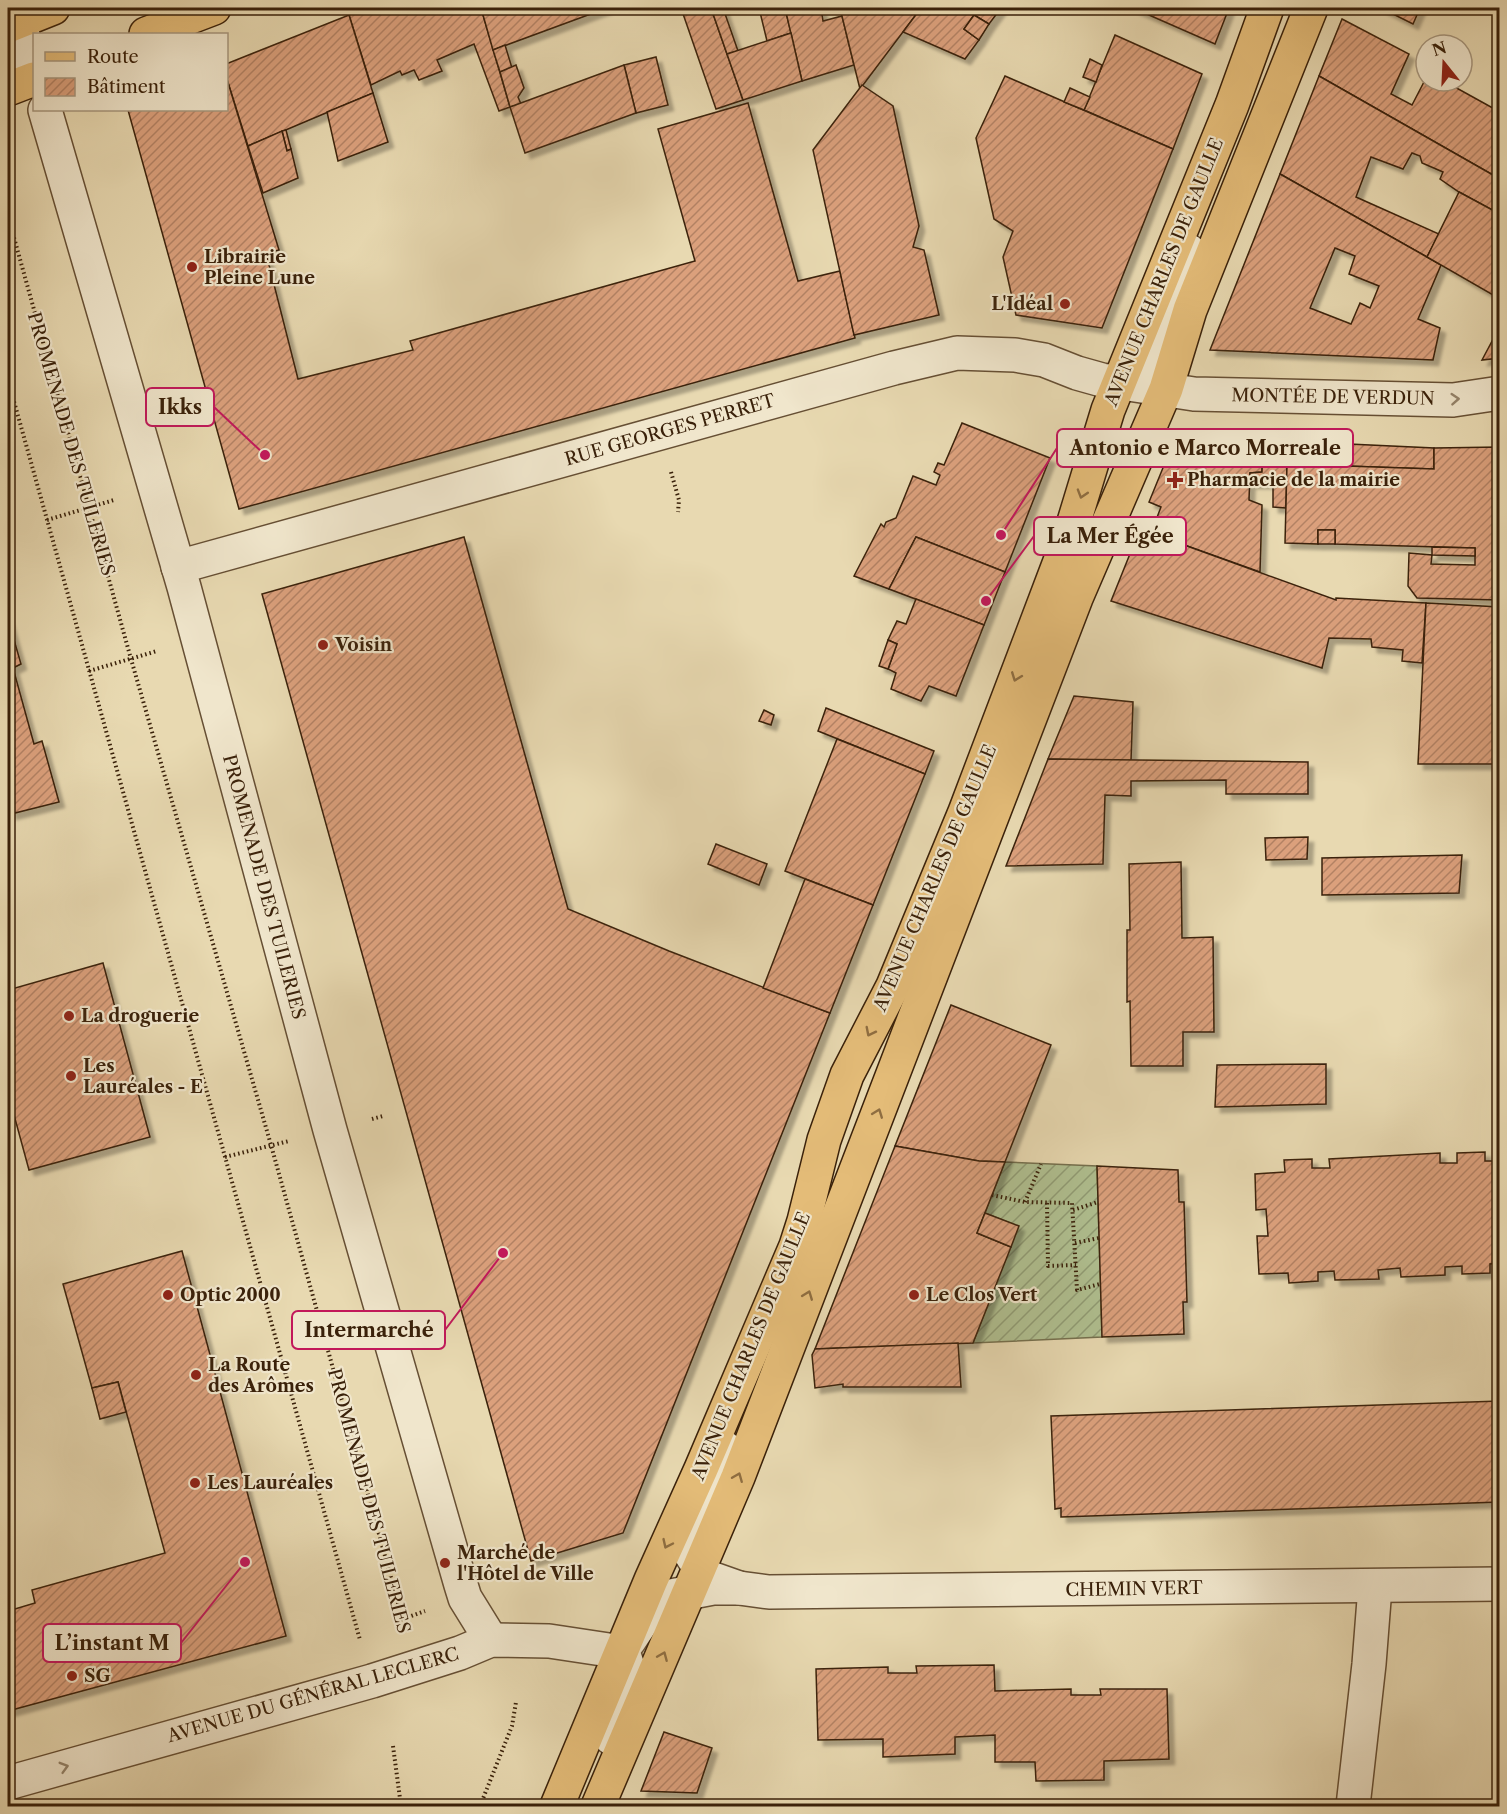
<svg xmlns="http://www.w3.org/2000/svg" width="1507" height="1814" font-family="'Libre Caslon Text',serif">
<style>
.garden{fill:url(#garden-furrows);stroke:#75704e;stroke-width:1.5}
.building{fill:url(#building-hatch);stroke:#3a210a;stroke-width:1.5;fill-rule:evenodd;filter:url(#shadow)}
.lines{fill:none;stroke-linecap:round;stroke-linejoin:round}
.minor-casing{stroke:#664f34;stroke-width:36}
.tertiary-casing{stroke:#664f34;stroke-width:36}
.primary-casing{stroke:#3a210a;stroke-width:36}
.path{stroke:#3a210a;stroke-width:4;stroke-dasharray:1.5 3;stroke-linecap:butt}
.minor{stroke:#f0e6cc;stroke-width:33}
.tertiary{stroke:#f0e6cc;stroke-width:33}
.primary{stroke:#e4bc78;stroke-width:33}
.oneway{stroke:#95846b}
.oneway2{stroke:#8f6e41}
.poi-dot{fill:#8f2418;stroke:#f0e6cc;stroke-width:2}
.labels{text-anchor:middle;dominant-baseline:central;stroke-width:4.5;stroke-linejoin:round;paint-order:stroke}
.poi-label{font-size:18px;font-weight:bold;fill:#3a210a;stroke:#f0e6cc;text-anchor:start}
.street-label{font-size:18px;fill:#3a210a;stroke:#f0e6cc}
.leader{fill:none;stroke:#c2185b;stroke-width:2}
.callout-dot{fill:#c2185b;stroke:#f0e6cc;stroke-width:2}
.callout{fill:#f0e6cc;stroke:#c2185b;stroke-width:2}
.callout-label{font-size:20px;text-anchor:middle;font-weight:bold;fill:#3a210a}
</style>
<defs>
<pattern id="garden-furrows" width="10" height="10" patternUnits="userSpaceOnUse" patternTransform="scale(1.5)"><rect width="10" height="10" fill="#b0c091"/><path d="M-1 1l2-2M0 10L10 0M9 11l2-2" fill="none" stroke="#909c75"/></pattern>
<pattern id="building-hatch" width="6" height="6" patternUnits="userSpaceOnUse" patternTransform="scale(1.5)"><rect width="6" height="6" fill="#dba07c"/><path d="M-1 1l2-2M0 6l6-6M5 7l2-2" fill="none" stroke="#b38264"/></pattern>
<filter id="shadow"><feDropShadow dx="5.5" dy="5.5" stdDeviation="1.5" flood-color="#0004"/></filter>
</defs>
<rect width="100%" height="100%" fill="#e8d9b1"/>
<filter id="stains"><feTurbulence type="fractalNoise" baseFrequency=".00333" numOctaves="4"/><feColorMatrix values="0 0 0 0 .2 0 0 0 0 .09 0 0 0 0 .02 0 0 0 .5 -.17"/></filter>
<radialGradient id="worn" r=".72"><stop offset=".6" stop-color="#630" stop-opacity="0"/><stop offset="1" stop-color="#630" stop-opacity=".3"/></radialGradient>
<!-- garden -->
<polygon class="garden" points="1005,1162 1097,1166 1102,1337 973,1343 1018,1226 985,1213"/>
<!-- building -->
<g class="building">
<polygon points="366,8 481,8 510,107 499,111 474,44 437,60 442,71 419,80 414,70 402,75 400,71 371,85 349,15"/>
<polygon points="481,8 607,8 493,50"/>
<polygon points="681,8 711,8 743,100 716,109"/>
<polygon points="711,8 723,8 738,51 727,54"/>
<polygon points="759,8 785,8 791,33 767,41"/>
<polygon points="785,8 821,8 823,21 842,16 854,65 802,81"/>
<polygon points="840,8 921,8 860,89 854,65"/>
<polygon points="921,8 1001,8 989,24 974,15 964,29 979,40 965,59 903,32"/>
<polygon points="1133,8 1229,8 1215,44"/>
<polygon points="1381,8 1420,8 1413,24"/>
<polygon points="349,15 373,93 248,146 226,76 226,64"/>
<polygon points="974,15 989,24 979,40 964,29"/>
<polygon points="1342,19 1409,54 1391,94 1412,105 1426,78 1426,81 1444,81 1500,112 1500,179 1319,76"/>
<polygon points="791,33 802,81 743,100 727,54"/>
<polygon points="1115,35 1202,74 1173,149 1084,110"/>
<polygon points="505,45 512,68 500,72 493,50"/>
<polygon points="656,57 668,105 636,113 624,65"/>
<polygon points="1090,59 1102,65 1096,82 1083,77"/>
<polygon points="516,65 524,88 518,97 521,104 510,107 500,72"/>
<polygon points="624,65 636,113 525,153 510,107"/>
<polygon points="226,76 279,250 266,253 298,379 413,350 410,341 695,261 658,129 748,103 798,281 840,271 855,338 239,509 128,110 226,110"/>
<polygon points="1005,76 1173,149 1102,328 1016,315 1003,257 1013,231 994,219 976,138"/>
<polygon points="1319,76 1500,179 1500,206 1496,212 1459,192 1440,179 1443,172 1422,163 1420,156 1412,153 1403,169 1371,157 1356,197 1439,234 1427,257 1280,174"/>
<polygon points="862,85 893,106 919,226 913,247 924,250 939,315 854,335 813,150"/>
<polygon points="1070,88 1090,97 1084,110 1064,102"/>
<polygon points="373,93 388,142 338,161 327,112"/>
<polygon points="286,130 291,149 287,151 282,131"/>
<polygon points="282,131 287,151 291,149 298,178 263,193 248,146"/>
<path d="M 1280,174 L 1441,265 L 1418,319 L 1440,328 L 1433,360 L 1210,350 ZM 1335,248 L 1355,256 L 1349,274 L 1379,286 L 1370,308 L 1360,303 L 1351,324 L 1310,308 Z"/>
<polygon points="1459,192 1496,212 1500,206 1500,299 1427,257"/>
<polygon points="1500,326 1500,358 1482,360"/>
<polygon points="962,423 1050,458 1005,572 916,537 889,589 854,576 881,524 884,527 886,522 896,518 913,476 936,485 940,475 934,472 938,463 944,465"/>
<polygon points="1176,436 1263,440 1262,472 1250,473 1249,500 1262,505 1260,572 1151,533 1161,507 1149,502"/>
<polygon points="1263,440 1434,448 1434,469 1287,464 1286,508 1273,507 1273,483 1250,483 1250,473 1262,472"/>
<polygon points="1500,447 1500,600 1417,598 1408,586 1409,553 1432,555 1431,564 1475,565 1475,548 1335,544 1335,530 1318,530 1318,544 1285,543 1287,464 1434,469 1434,448"/>
<polygon points="1140,529 1336,600 1336,598 1426,603 1422,663 1402,661 1403,650 1372,647 1371,639 1329,638 1322,668 1111,601"/>
<rect x="1318" y="530" width="17" height="14"/>
<polygon points="464,537 568,909 669,951 830,1013 623,1533 531,1561 262,594"/>
<polygon points="916,537 1005,572 984,625 889,589"/>
<polygon points="1432,547 1475,548 1475,556 1432,555"/>
<polygon points="916,599 984,625 956,696 929,686 921,701 891,689 896,673 888,669 897,644 888,640 897,621 906,624"/>
<polygon points="1426,603 1500,607 1500,764 1418,764"/>
<polygon points="8,619 21,664 13,668 34,744 42,741 59,802 11,814 8,801"/>
<polygon points="888,640 897,644 888,669 879,666"/>
<polygon points="1074,696 1133,702 1131,761 1048,759"/>
<polygon points="826,708 934,751 925,774 818,731"/>
<polygon points="764,710 774,715 771,725 759,721"/>
<polygon points="837,739 925,774 873,905 785,871"/>
<polygon points="1048,759 1308,762 1308,794 1226,794 1226,780 1131,781 1131,796 1105,795 1103,864 1006,866"/>
<polygon points="1308,837 1307,859 1266,860 1265,838"/>
<polygon points="716,844 767,864 759,885 708,864"/>
<polygon points="1462,855 1459,893 1322,895 1322,858"/>
<polygon points="1181,862 1182,938 1213,937 1214,1032 1183,1032 1183,1066 1131,1066 1130,1001 1127,1002 1127,930 1130,930 1129,864"/>
<polygon points="805,879 873,905 830,1013 763,988"/>
<polygon points="103,963 150,1137 29,1170 8,1093 8,990"/>
<polygon points="1500,990 1500,1043 1496,1043"/>
<polygon points="951,1005 1051,1045 1005,1162 979,1161 895,1146"/>
<polygon points="1326,1064 1326,1104 1215,1107 1217,1065"/>
<polygon points="895,1146 979,1161 1005,1162 977,1233 1011,1247 973,1343 815,1349"/>
<polygon points="1485,1152 1485,1161 1500,1161 1500,1263 1490,1264 1490,1273 1462,1274 1462,1266 1445,1267 1445,1275 1401,1277 1400,1268 1378,1270 1379,1279 1335,1280 1334,1271 1318,1272 1318,1281 1289,1283 1288,1273 1259,1274 1257,1236 1268,1236 1266,1209 1256,1210 1255,1174 1285,1172 1284,1160 1312,1159 1312,1168 1330,1168 1329,1159 1440,1153 1440,1163 1457,1163 1457,1153"/>
<polygon points="1097,1166 1178,1170 1179,1202 1184,1202 1187,1302 1183,1302 1184,1334 1102,1337"/>
<polygon points="985,1213 1019,1226 1011,1247 977,1233"/>
<polygon points="182,1251 286,1636 8,1711 8,1611 35,1603 32,1590 165,1553 118,1382 92,1388 63,1284"/>
<polygon points="958,1343 961,1387 843,1387 843,1384 815,1388 812,1355 815,1349"/>
<polygon points="118,1382 126,1412 100,1419 92,1388"/>
<polygon points="1500,1401 1500,1502 1061,1517 1061,1508 1055,1509 1051,1416"/>
<polygon points="994,1665 995,1691 1071,1689 1071,1695 1101,1695 1100,1689 1167,1689 1169,1759 1104,1761 1104,1780 1036,1781 1035,1762 995,1762 995,1735 955,1737 955,1754 883,1757 883,1739 818,1740 816,1669 888,1667 888,1673 917,1673 916,1666"/>
<polygon points="664,1732 712,1748 697,1793 641,1791"/>
</g>
<g class="lines">
<!-- minor casing -->
<g class="minor-casing">
<g id="minor">
<polyline points="19,21 34,76"/>
<polyline points="45,110 184,587 330,1130 461,1585 465,1598 491,1640"/>
<polyline points="1166,389 1155,375 1152,358 1179,275 1189,251"/>
<polyline points="178,567 894,368 957,353 1015,355 1044,360 1077,373 1102,380 1194,394 1453,400 1500,393"/>
<path d="M 629,1641 L 643,1620 L 671,1596 L 713,1588 L 739,1588 L 769,1592 C 1012,1591 1256,1588 1500,1584"/>
<polyline points="1353,1806 1369,1664 1375,1587"/>
</g>
</g>
<!-- tertiary casing -->
<g class="tertiary-casing">
<g id="tertiary">
<polyline points="725,1448 695,1527 690,1553 705,1576 739,1588"/>
<path d="M 8,1783 L 372,1681 L 460,1653 L 491,1640 L 549,1641 L 622,1652 C 640,1683 621,1708 611,1738"/>
</g>
</g>
<!-- primary casing -->
<g class="primary-casing">
<g id="primary">
<polyline points="8,26 53,8"/>
<polyline points="146,34 214,8"/>
<polyline points="8,89 34,79"/>
<polyline points="557,1806 651,1580 701,1469 796,1246 804,1221 824,1140 847,1075 893,986 965,812 1070,535 1108,410 1232,105 1267,8"/>
<polyline points="598,1806 738,1477 1076,598 1166,389 1190,310 1311,8"/>
</g>
</g>
<!-- path -->
<g class="path">
<polyline points="8,216 131,659 271,1145 405,1628"/>
<polyline points="8,380 360,1640"/>
<polyline points="671,472 679,500 678,512"/>
<polyline points="47,520 114,500"/>
<polyline points="89,671 157,651"/>
<polyline points="372,1119 383,1116"/>
<polyline points="225,1157 289,1141"/>
<polyline points="992,1195 1025,1202 1072,1203 1077,1290 1100,1284"/>
<polyline points="1025,1202 1041,1164"/>
<polyline points="1047,1203 1048,1266 1076,1265"/>
<polyline points="1073,1210 1098,1202"/>
<polyline points="1075,1243 1099,1238"/>
<polyline points="403,1619 425,1611"/>
<polyline points="393,1746 401,1806"/>
<polyline points="480,1806 512,1726 516,1702"/>
</g>
<!-- minor -->
<use href="#minor" class="minor"/>
<!-- tertiary -->
<use href="#tertiary" class="tertiary"/>
<!-- primary -->
<use href="#primary" class="primary"/>
</g>
<!-- one-way arrows -->
<defs><path id="oneway-chevron" d="M-2-3.5L2.5 0L-2 3.5" fill="none" stroke-width="1.6" stroke-linecap="round" stroke-linejoin="round" transform="scale(1.5)"/></defs>
<g class="oneway">
<use href="#oneway-chevron" transform="translate(1455 399) rotate(-4)"/>
<use href="#oneway-chevron" transform="translate(64 1767) rotate(-16)"/>
</g>
<g class="oneway2">
<use href="#oneway-chevron" transform="translate(1082 494) rotate(107)"/>
<use href="#oneway-chevron" transform="translate(1016 677) rotate(111)"/>
<use href="#oneway-chevron" transform="translate(870 1032) rotate(117)"/>
<use href="#oneway-chevron" transform="translate(878 1113) rotate(-69)"/>
<use href="#oneway-chevron" transform="translate(808 1295) rotate(-69)"/>
<use href="#oneway-chevron" transform="translate(738 1477) rotate(-68)"/>
<use href="#oneway-chevron" transform="translate(667 1544) rotate(115)"/>
<use href="#oneway-chevron" transform="translate(663 1656) rotate(-67)"/>
</g>
<!-- markers -->
<g class="poi-dot">
<circle cx="192" cy="267" r="6"/>
<circle cx="1065" cy="304" r="6"/>
<path d="M1172 471h6v6h6v6h-6v6h-6v-6h-6v-6h6z"/>
<circle cx="323" cy="645" r="6"/>
<circle cx="69" cy="1016" r="6"/>
<circle cx="71" cy="1076" r="6"/>
<circle cx="168" cy="1295" r="6"/>
<circle cx="914" cy="1295" r="6"/>
<circle cx="196" cy="1375" r="6"/>
<circle cx="195" cy="1483" r="6"/>
<circle cx="445" cy="1563" r="6"/>
<circle cx="72" cy="1676" r="6"/>
</g>
<g class="labels">
<!-- poi labels -->
<g class="poi-label">
<text x="204" y="257">Librairie<tspan x="204" dy="21">Pleine Lune</tspan></text>
<text x="1053" y="304" text-anchor="end">L'Idéal</text>
<text x="1187" y="480">Pharmacie de la mairie</text>
<text x="335" y="645">Voisin</text>
<text x="81" y="1016">La droguerie</text>
<text x="83" y="1066">Les<tspan x="83" dy="21">Lauréales - E</tspan></text>
<text x="180" y="1295">Optic 2000</text>
<text x="926" y="1295">Le Clos Vert</text>
<text x="208" y="1365">La Route<tspan x="208" dy="21">des Arômes</tspan></text>
<text x="207" y="1483">Les Lauréales</text>
<text x="457" y="1553">Marché de<tspan x="457" dy="21">l'Hôtel de Ville</tspan></text>
<text x="84" y="1676">SG</text>
</g>
<!-- street labels -->
<g class="street-label">
<text transform="translate(1164 272) rotate(-68)">AVENUE CHARLES DE GAULLE</text>
<text transform="translate(1333 397) rotate(1)">MONTÉE DE VERDUN</text>
<text transform="translate(670 430) rotate(-16)">RUE GEORGES PERRET</text>
<text transform="translate(71 444) rotate(74)">PROMENADE DES TUILERIES</text>
<text transform="translate(935 878) rotate(-67)">AVENUE CHARLES DE GAULLE</text>
<text transform="translate(264 887) rotate(75)">PROMENADE DES TUILERIES</text>
<text transform="translate(751 1346) rotate(-68)">AVENUE CHARLES DE GAULLE</text>
<text transform="translate(369 1501) rotate(75)">PROMENADE DES TUILERIES</text>
<text transform="translate(1134 1589) rotate(-1)">CHEMIN VERT</text>
<text transform="translate(313 1695) rotate(-16)">AVENUE DU GÉNÉRAL LECLERC</text>
</g>
</g>
<!-- callouts -->
<path class="leader" d="M265 455L214 407M1001 535L1057 448M986 601L1034 536M503 1253L445 1330M245 1562L181 1643"/>
<g class="callout-dot">
<circle cx="265" cy="455" r="6"/>
<circle cx="1001" cy="535" r="6"/>
<circle cx="986" cy="601" r="6"/>
<circle cx="503" cy="1253" r="6"/>
<circle cx="245" cy="1562" r="6"/>
</g>
<g class="callout">
<rect x="146" y="388" width="68" height="38" rx="6"/>
<rect x="1057" y="429" width="296" height="38" rx="6"/>
<rect x="1034" y="517" width="152" height="38" rx="6"/>
<rect x="292" y="1311" width="153" height="38" rx="6"/>
<rect x="43" y="1624" width="138" height="38" rx="6"/>
</g>
<g class="callout-label">
<text x="180" y="414">Ikks</text>
<text x="1205" y="455">Antonio e Marco Morreale</text>
<text x="1110" y="543">La Mer Égée</text>
<text x="369" y="1337">Intermarché</text>
<text x="112" y="1650">L’instant M</text>
</g>
<!-- margin -->
<rect width="1507" height="1814" fill="none" stroke="#e8d9b1" stroke-width="30"/>
<rect x="9" y="9" width="1489" height="1796" fill="none" stroke="#3a210a" stroke-width="3"/>
<rect x="15" y="15" width="1477" height="1784" fill="none" stroke="#3a210a" stroke-width="1.5"/>
<!-- legend -->
<rect x="33" y="33" width="195" height="78" fill="#f0e6cc" stroke="#a7977e" stroke-width="1.5"/>
<rect x="45" y="52" width="30" height="9" fill="#e4bc78" stroke="#a7977e" stroke-width="1.5"/>
<text x="87" y="63" font-size="18" fill="#3a210a">Route</text>
<rect x="45" y="78" width="30" height="18" fill="url(#building-hatch)" stroke="#a7977e" stroke-width="1.5"/>
<text x="87" y="93" font-size="18" fill="#3a210a">Bâtiment</text>
<!-- north arrow -->
<g transform="translate(1444 63) rotate(342)"><circle r="28" fill="#f0e6cc" stroke="#a7977e" stroke-width="1.5"/>
<path d="M0-4.5L10 22L0 15L-10 22Z" fill="#8f2418"/>
<text y="-9" font-size="16" font-weight="bold" text-anchor="middle" fill="#3a210a">N</text>
</g>
<rect width="100%" height="100%" filter="url(#stains)"/>
<rect width="100%" height="100%" fill="url(#worn)"/>
</svg>
